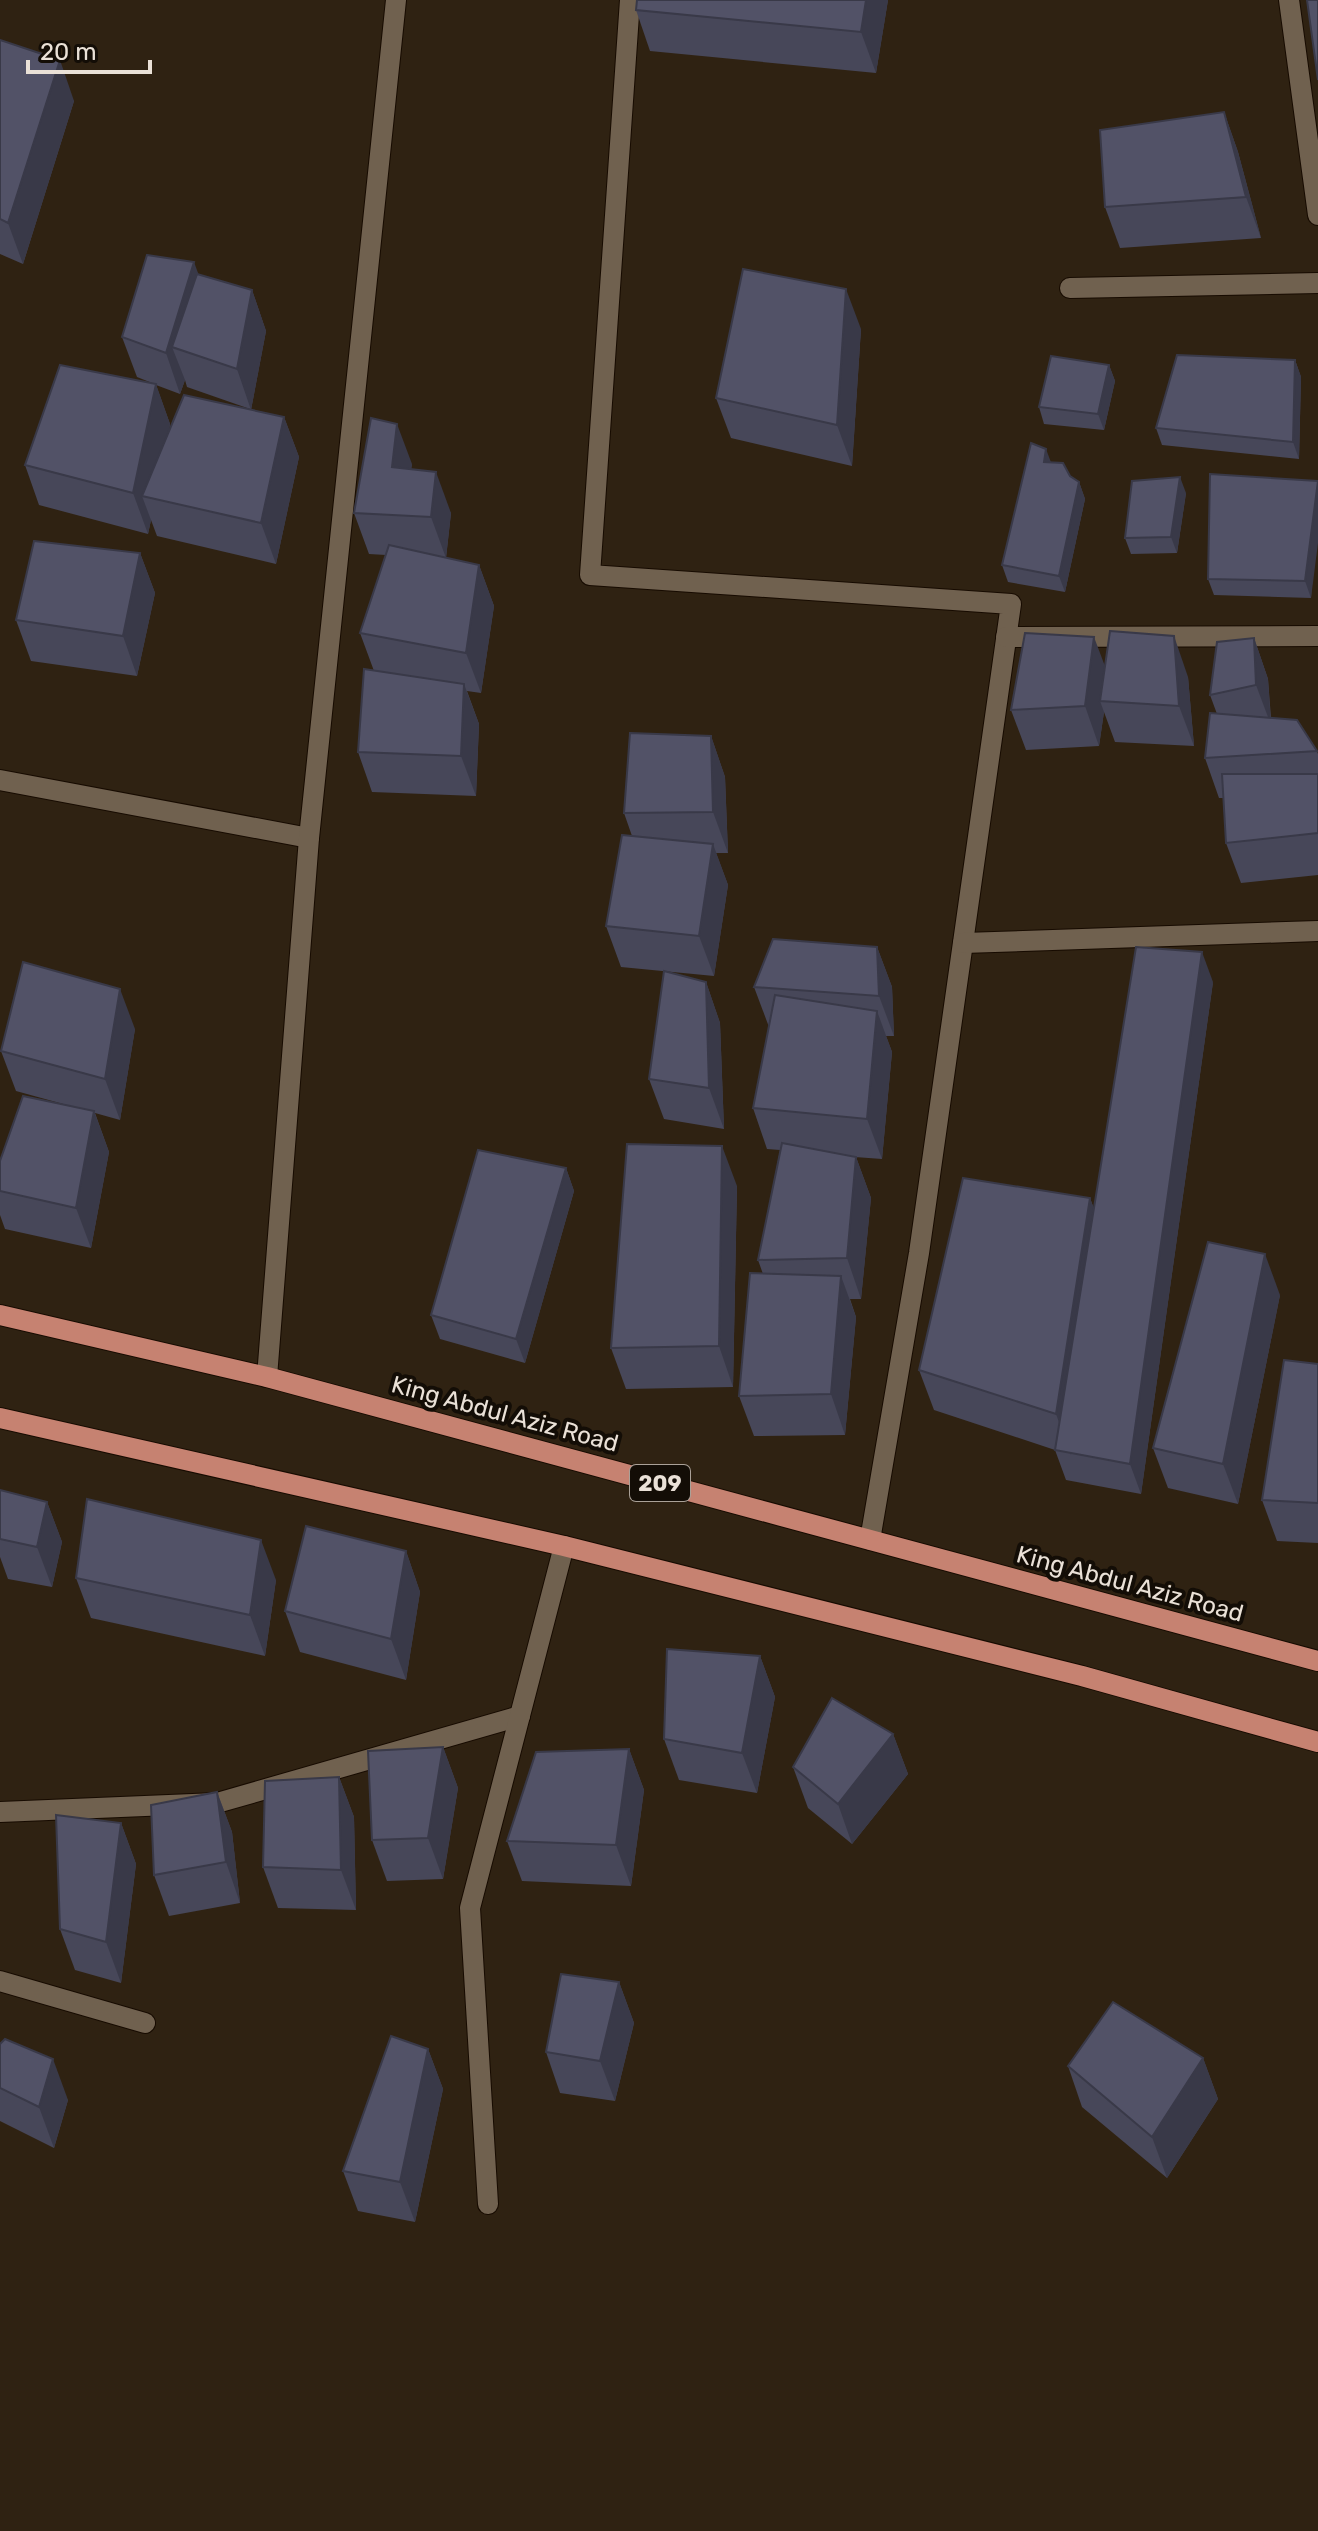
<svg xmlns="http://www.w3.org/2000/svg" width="1318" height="2531" font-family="Rubik,sans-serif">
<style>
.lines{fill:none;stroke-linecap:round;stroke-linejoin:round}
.minor-casing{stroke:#170b00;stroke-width:22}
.primary-casing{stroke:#170b00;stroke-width:22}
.minor{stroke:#70614f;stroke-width:20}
.primary{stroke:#c68271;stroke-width:20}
.wall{fill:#474759;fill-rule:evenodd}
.shaded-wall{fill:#393948}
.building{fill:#525267;stroke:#393948;stroke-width:2}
.labels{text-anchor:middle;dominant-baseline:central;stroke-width:8;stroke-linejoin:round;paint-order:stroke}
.shield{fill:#130d06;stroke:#aaa198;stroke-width:2}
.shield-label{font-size:22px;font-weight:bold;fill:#eae1d7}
.street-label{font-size:24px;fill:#eae1d7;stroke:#130d06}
</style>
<rect width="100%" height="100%" fill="#2f2212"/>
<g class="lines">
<!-- minor casing -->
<g class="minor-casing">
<g id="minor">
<polyline points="630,0 590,575 1011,604 919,1253 870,1540"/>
<polyline points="1289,0 1318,215"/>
<polyline points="1070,288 1318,283"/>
<polyline points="1006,637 1318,636"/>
<polyline points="0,780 309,838"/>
<polyline points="963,943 1318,931"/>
<polyline points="267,1377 309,838 396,0"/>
<polyline points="0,1812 217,1803 520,1716"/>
<polyline points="0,1981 145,2023"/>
<polyline points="488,2204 470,1908 564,1546"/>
</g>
</g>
<!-- primary casing -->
<g class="primary-casing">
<g id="primary">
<polyline points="0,1315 267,1377 1318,1661"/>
<polyline points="0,1418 564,1546 1082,1676 1318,1742"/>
</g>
</g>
<!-- minor -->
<use href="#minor" class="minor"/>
<!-- primary -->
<use href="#primary" class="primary"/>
</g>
<!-- wall -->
<g class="wall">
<polygon points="637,0 888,0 876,73 650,51 636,10"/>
<polygon points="0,40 74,101 23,264 0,254"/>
<polygon points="1224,112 1238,152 1261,238 1120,248 1105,207"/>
<path d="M 199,275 L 252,290 L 266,331 L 251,410 L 284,417 L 299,457 L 276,564 L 157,536 L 151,520 L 148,534 L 39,505 L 25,465 L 152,383 L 137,377 L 122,337 ZM 185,380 L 187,387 L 250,409 L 169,431 L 170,424 L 156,385 L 180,394 Z"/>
<polygon points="861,329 852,466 731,438 716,398"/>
<polygon points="1295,360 1301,377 1299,459 1162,445 1156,428"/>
<polygon points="1109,365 1115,381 1104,430 1044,424 1039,407"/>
<polygon points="1051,462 1079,482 1085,499 1065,592 1008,582 1002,565"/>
<polygon points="412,464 411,469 451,513 446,558 479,565 494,606 481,693 467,691 479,724 476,796 372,792 358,752 374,671 360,633 386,555 369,554 354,513"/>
<polygon points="1318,481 1311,598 1214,595 1208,579"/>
<polygon points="1186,493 1177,553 1131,554 1125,538"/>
<polygon points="140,553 155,593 137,676 31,661 16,620"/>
<polygon points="1254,638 1268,679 1271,718 1317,751 1318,754 1318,875 1241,883 1226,843 1223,798 1219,798 1205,758 1217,714 1210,695"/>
<polygon points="1188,677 1194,746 1115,742 1104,712 1099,746 1026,750 1011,710"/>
<polygon points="711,736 725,777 728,853 716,853 728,885 714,976 621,967 606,926 632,836 624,813"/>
<polygon points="877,947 892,987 894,1036 886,1036 892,1052 882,1159 855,1157 856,1157 871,1198 861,1299 850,1299 856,1317 845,1435 754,1436 739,1396 763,1274 758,1260 780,1150 767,1149 753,1108 769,1027 754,987"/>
<polygon points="706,982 720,1023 724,1129 664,1119 649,1079"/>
<polygon points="1213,982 1141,1494 1066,1480 1055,1450 934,1410 919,1370 1090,1198 1094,1209"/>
<polygon points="135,1029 120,1120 95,1113 109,1152 91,1248 5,1229 0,1215 0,1161 74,1107 16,1091 1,1051"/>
<polygon points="566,1168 574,1191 525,1363 440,1339 431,1315"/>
<polygon points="737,1186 733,1387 626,1389 611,1348"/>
<polygon points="1280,1295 1238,1504 1168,1488 1153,1448"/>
<polygon points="1318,1364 1318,1543 1277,1541 1262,1500"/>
<polygon points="0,1490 47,1502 62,1542 52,1587 8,1579 0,1557"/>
<polygon points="406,1551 420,1592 406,1680 300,1652 285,1611"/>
<polygon points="76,1578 276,1580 265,1656 91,1618"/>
<polygon points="760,1656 775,1697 757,1793 679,1780 664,1739"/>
<polygon points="893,1734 908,1774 852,1844 808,1808 793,1767"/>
<polygon points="443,1747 458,1788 443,1879 387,1881 372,1840"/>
<polygon points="629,1749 644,1790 631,1886 522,1881 507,1841"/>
<polygon points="339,1777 354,1817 356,1910 278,1908 263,1867"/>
<polygon points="217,1792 232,1832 240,1903 169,1916 154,1875"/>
<polygon points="121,1823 136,1864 121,1983 75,1970 60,1929"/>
<polygon points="619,1982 634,2023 615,2101 560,2093 546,2052"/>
<polygon points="0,2044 68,2100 54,2148 0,2121"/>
<polygon points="428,2049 443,2089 415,2222 358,2211 343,2171"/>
<polygon points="1203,2058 1218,2099 1167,2178 1082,2107 1068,2066"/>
</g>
<!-- shaded-wall -->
<g class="shaded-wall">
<polygon points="866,0 888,0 876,73 861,32"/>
<polygon points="60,60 74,101 23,264 8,223"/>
<polygon points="1224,112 1238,152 1261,238 1246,197"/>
<polygon points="194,262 209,303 172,347 185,380 180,394 166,353"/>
<polygon points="846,289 861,329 852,466 837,425"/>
<polygon points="252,290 266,331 251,410 237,369"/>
<polygon points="1295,360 1301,377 1299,459 1293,442"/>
<polygon points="1109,365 1115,381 1104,430 1098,414"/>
<polygon points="156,384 170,424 155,499 142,496 151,520 148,534 133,493"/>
<polygon points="284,417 299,457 276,564 261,523"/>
<polygon points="397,424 412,464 406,507 392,467"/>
<polygon points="1046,449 1052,465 1044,462"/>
<polygon points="436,472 451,513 446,558 431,517"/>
<polygon points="1180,477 1186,493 1177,553 1171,537"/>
<polygon points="1079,482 1085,499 1065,592 1059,576"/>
<polygon points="1318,482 1318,543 1311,598 1305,581"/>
<polygon points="140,553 155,593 137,676 123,636"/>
<polygon points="479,565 494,606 481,693 466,653"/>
<polygon points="1174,636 1188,677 1194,746 1179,706"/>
<polygon points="1094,637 1109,677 1100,701 1104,712 1099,746 1085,706"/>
<polygon points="1254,638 1268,679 1271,725 1256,685"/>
<polygon points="464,684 479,724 476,796 461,756"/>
<polygon points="711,736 725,777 728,853 713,812"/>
<polygon points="713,844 728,885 714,976 699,936"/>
<polygon points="877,947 892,987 894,1036 879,996"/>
<polygon points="1202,952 1213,982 1141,1494 1130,1464"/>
<polygon points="706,982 720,1023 724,1129 709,1088"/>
<polygon points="120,989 135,1029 120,1120 105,1079"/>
<polygon points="877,1011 892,1052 882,1159 867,1119"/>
<polygon points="94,1111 109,1152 91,1248 76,1208"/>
<polygon points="722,1146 737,1186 733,1387 719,1346"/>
<polygon points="856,1157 871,1198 861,1299 847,1258"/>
<polygon points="566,1168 574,1191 525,1363 516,1339"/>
<polygon points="1090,1198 1105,1239 1071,1455 1056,1414"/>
<polygon points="1265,1254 1280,1295 1238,1504 1223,1464"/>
<polygon points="841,1276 856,1317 845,1435 831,1394"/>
<polygon points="47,1502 62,1542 52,1587 37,1547"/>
<polygon points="261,1540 276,1580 265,1656 250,1615"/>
<polygon points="406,1551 420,1592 406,1680 391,1639"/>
<polygon points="760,1656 775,1697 757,1793 742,1753"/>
<polygon points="893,1734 908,1774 852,1844 838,1804"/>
<polygon points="443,1747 458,1788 443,1879 428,1838"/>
<polygon points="629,1749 644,1790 631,1886 616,1845"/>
<polygon points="339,1777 354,1817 356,1910 341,1870"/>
<polygon points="217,1792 232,1832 240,1903 226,1862"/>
<polygon points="121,1823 136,1864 121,1983 106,1942"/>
<polygon points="619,1982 634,2023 615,2101 600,2061"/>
<polygon points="428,2049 443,2089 415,2222 400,2182"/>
<polygon points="1203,2058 1218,2099 1167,2178 1152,2137"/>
<polygon points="53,2059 68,2100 54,2148 39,2107"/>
</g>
<!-- building -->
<g class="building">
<polygon points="637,0 866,0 861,32 636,10"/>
<polygon points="1307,0 1318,0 1318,80"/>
<polygon points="0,40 60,60 8,223 0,219"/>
<polygon points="1224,112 1246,197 1105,207 1100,130"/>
<polygon points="147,255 194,262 166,353 122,337"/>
<polygon points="743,269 846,289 837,425 716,398"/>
<polygon points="197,274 252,290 237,369 172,347"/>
<polygon points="1177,355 1295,360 1293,442 1156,428"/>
<polygon points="1051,356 1109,365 1098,414 1039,407"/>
<polygon points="60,365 156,384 133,493 25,465"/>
<polygon points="184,395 284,417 261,523 142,496"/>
<polygon points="371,418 397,424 392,467 436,472 431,517 354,513"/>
<polygon points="1031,443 1046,449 1044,462 1063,463 1070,476 1079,482 1059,576 1002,565"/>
<polygon points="1210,474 1318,481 1305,581 1208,579"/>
<polygon points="1180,477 1171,537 1125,538 1132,481"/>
<polygon points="34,541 140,553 123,636 16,620"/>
<polygon points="389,545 479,565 466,653 360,633"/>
<polygon points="1110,631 1174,636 1179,706 1100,701"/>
<polygon points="1025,633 1094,637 1085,706 1011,710"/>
<polygon points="1254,638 1256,685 1210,695 1217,642"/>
<polygon points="364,669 464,684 461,756 358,752"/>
<polygon points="1210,713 1297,720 1317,751 1205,758"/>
<polygon points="630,733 711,736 713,812 624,813"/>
<polygon points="1222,774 1318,774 1318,833 1226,843"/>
<polygon points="622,835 713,844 699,936 606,926"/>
<polygon points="773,939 877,947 879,996 754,987"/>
<polygon points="1136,947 1202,952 1130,1464 1055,1450"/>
<polygon points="23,962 120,989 105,1079 1,1051"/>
<polygon points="664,971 706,982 709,1088 649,1079"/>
<polygon points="775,995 877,1011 867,1119 753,1108"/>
<polygon points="23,1096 94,1111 76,1208 0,1191 0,1161"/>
<polygon points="782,1143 856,1157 847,1258 758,1260"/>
<polygon points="627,1144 722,1146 719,1346 611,1348"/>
<polygon points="478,1150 566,1168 516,1339 431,1315"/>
<polygon points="963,1178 1090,1198 1056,1414 919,1370"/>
<polygon points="1208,1242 1265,1254 1223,1464 1153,1448"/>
<polygon points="750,1273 841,1276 831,1394 739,1396"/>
<polygon points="1284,1360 1318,1364 1318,1503 1262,1500"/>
<polygon points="0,1490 47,1502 37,1547 0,1539"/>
<polygon points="87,1499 261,1540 250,1615 76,1578"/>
<polygon points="306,1526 406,1551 391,1639 285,1611"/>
<polygon points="667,1649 760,1656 742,1753 664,1739"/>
<polygon points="832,1698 893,1734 838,1804 793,1767"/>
<polygon points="443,1747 428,1838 372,1840 368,1751"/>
<polygon points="629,1749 616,1845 507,1841 536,1752"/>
<polygon points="339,1777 341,1870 263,1867 265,1781"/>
<polygon points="217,1792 226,1862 154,1875 151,1805"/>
<polygon points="56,1815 121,1823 106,1942 60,1929"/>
<polygon points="561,1974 619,1982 600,2061 546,2052"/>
<polygon points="1113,2002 1203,2058 1152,2137 1068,2066"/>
<polygon points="391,2036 428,2049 400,2182 343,2171"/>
<polygon points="5,2039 53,2059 39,2107 0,2088 0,2044"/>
</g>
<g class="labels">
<!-- shield labels -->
<rect class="shield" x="630" y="1465" width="60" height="36" rx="6"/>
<g class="shield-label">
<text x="660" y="1483">209</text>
</g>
<!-- street labels -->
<g class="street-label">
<text transform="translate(505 1414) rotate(15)">King Abdul Aziz Road</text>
<text transform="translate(1130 1584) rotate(15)">King Abdul Aziz Road</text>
</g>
</g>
<!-- scale -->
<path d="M28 60v12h122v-12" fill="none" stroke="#eae1d7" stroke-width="4"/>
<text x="40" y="60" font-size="24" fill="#eae1d7" stroke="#130d06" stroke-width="6" paint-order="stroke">20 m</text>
</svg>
